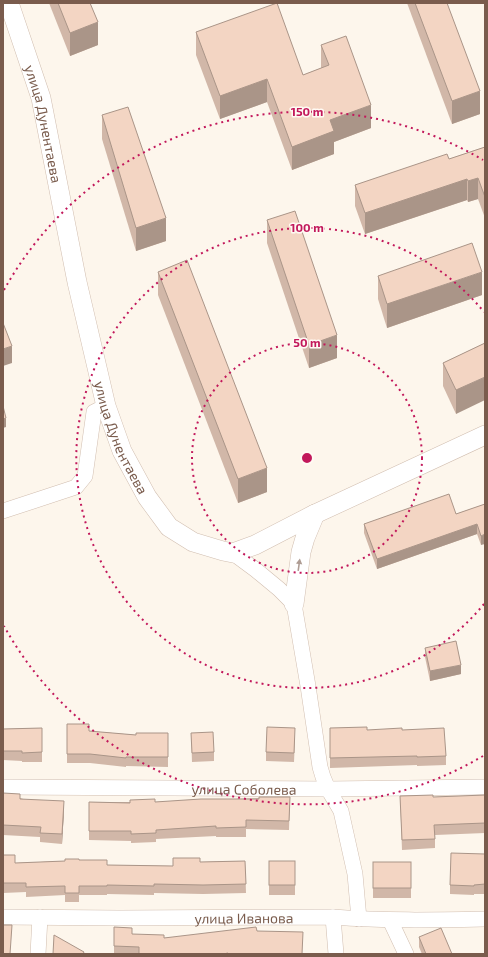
<svg xmlns="http://www.w3.org/2000/svg" width="488" height="957" font-family="'Exo 2',sans-serif">
<style>
.lines{fill:none;stroke-linecap:round;stroke-linejoin:round}
.minor-casing{stroke:#d1beb0;stroke-width:16}
.tertiary-casing{stroke:#d1beb0;stroke-width:20}
.minor{stroke:#fff;stroke-width:15}
.tertiary{stroke:#fff;stroke-width:19}
.wall{fill:#d1b7a8}
.shaded-wall{fill:#aa9588}
.building{fill:#f3d5c3;stroke:#aa9588}
.oneway{fill:#af9d94}
.ring{fill:none;stroke:#c2185b;stroke-width:2;stroke-dasharray:2 4}
.labels{text-anchor:middle;dominant-baseline:central;stroke-width:3;stroke-linejoin:round;paint-order:stroke}
.street-label{font-size:14px;fill:#7a5c4d;stroke:#fffaf3}
.centre{fill:#c2185b;stroke:#fffaf3;stroke-width:2}
.ring-label{font-size:12px;text-anchor:middle;font-weight:bold;fill:#c2185b;stroke:#fffaf3;stroke-width:3;stroke-linejoin:round;paint-order:stroke}
</style>
<rect width="100%" height="100%" fill="#fdf6ec"/>
<g class="lines">
<!-- minor casing -->
<g class="minor-casing">
<g id="minor">
<polyline points="3,511 76,487 85,476 94,412 106,406"/>
<polyline points="233,553 256,570 279,589 294,604 308,686 320,767 323,777 328,789 341,811 355,874 359,919"/>
<path id="s1" d="M 3,787 L 328,789 L 485,787"/>
<path id="s2" d="M 3,917 L 119,918 L 333,917 C 384,921 434,920 485,919"/>
<polyline points="333,917 336,954"/>
<polyline points="390,920 406,954"/>
<polyline points="38,954 40,917"/>
</g>
</g>
<!-- tertiary casing -->
<g class="tertiary-casing">
<g id="tertiary">
<path id="s3" d="M 9,3 L 41,98 L 77,282 L 106,406 L 122,451 L 147,497 L 169,527 L 193,542 L 223,551 L 233,553 L 255,545 L 315,514 L 485,435"/>
<polyline points="294,604 301,552 305,538 315,514"/>
</g>
</g>
<!-- minor -->
<use href="#minor" class="minor"/>
<!-- tertiary -->
<use href="#tertiary" class="tertiary"/>
</g>
<!-- wall -->
<g class="wall">
<polygon points="49,3 90,3 98,45 70,56"/>
<polygon points="407,3 447,3 480,114 452,124"/>
<polygon points="196,32 303,75 321,68 321,45 371,128 334,142 334,154 292,170 267,102 220,119 196,55"/>
<polygon points="102,115 166,241 136,251 102,139"/>
<polygon points="485,147 485,218 478,199 468,202 467,200 365,234 355,206 355,185 449,159"/>
<polygon points="267,220 337,358 309,368 267,243"/>
<polygon points="158,272 267,492 238,503 158,295"/>
<polygon points="378,276 482,295 387,328 378,299"/>
<polygon points="485,343 456,414 443,386 443,363"/>
<polygon points="485,504 481,545 477,534 377,569 364,533 364,524 456,514"/>
<polygon points="425,648 461,674 430,681 425,657"/>
<polygon points="67,724 89,731 136,735 168,733 168,767 126,766 126,767 90,763 67,763"/>
<polygon points="42,728 42,762 22,762 22,761 3,760 3,729"/>
<polygon points="330,728 367,730 402,730 446,756 446,765 417,766 417,765 330,768"/>
<polygon points="191,733 214,752 214,761 192,762"/>
<polygon points="295,738 294,762 266,761 266,752"/>
<polygon points="3,793 64,811 62,844 40,842 40,837 3,835"/>
<polygon points="485,795 485,833 435,835 435,848 402,850 400,796 433,797"/>
<polygon points="290,797 289,830 246,829 246,837 216,837 216,836 156,839 156,842 131,843 131,841 89,840 89,802 155,802"/>
<polygon points="485,854 485,894 474,894 474,895 450,894 450,885"/>
<polygon points="3,855 15,863 65,861 79,860 107,865 173,866 200,862 245,861 246,893 203,894 154,893 154,895 107,894 107,895 79,895 79,902 65,902 65,895 26,897 26,892 3,893"/>
<rect x="269" y="861" width="26" height="34"/>
<rect x="373" y="862" width="38" height="36"/>
<polygon points="257,931 302,954 114,954 114,946 132,934 164,938"/>
<polygon points="419,937 452,954 422,954 419,947"/>
</g>
<!-- shaded-wall -->
<g class="shaded-wall">
<polygon points="98,22 98,45 70,56 70,33"/>
<polygon points="267,79 267,102 220,119 220,96"/>
<polygon points="480,91 480,114 452,124 452,101"/>
<polygon points="371,105 371,128 334,142 334,154 292,170 292,147 330,120"/>
<polygon points="478,178 478,199 468,202 468,181"/>
<polygon points="467,179 467,200 365,234 365,213"/>
<polygon points="166,218 166,241 136,251 136,228"/>
<polygon points="482,272 482,295 387,328 387,304"/>
<polygon points="337,335 337,358 309,368 309,345"/>
<polygon points="12,346 12,363 3,366 3,349"/>
<polygon points="485,377 485,400 456,414 456,390"/>
<polygon points="6,418 6,427 3,428 3,419"/>
<polygon points="267,468 267,492 238,503 238,479"/>
<polygon points="477,524 477,534 377,569 377,559"/>
<polygon points="485,534 485,544 481,545 481,536"/>
<polygon points="461,665 461,674 430,681 430,671"/>
<polygon points="64,801 64,811 62,844 62,834"/>
</g>
<!-- building -->
<g class="building">
<polygon points="58,3 90,3 98,22 70,33"/>
<polygon points="277,3 303,75 329,65 321,45 346,36 371,105 330,120 334,131 292,147 267,79 220,96 196,32"/>
<polygon points="415,3 447,3 480,91 452,101"/>
<polygon points="128,107 166,218 136,228 102,115"/>
<polygon points="485,147 485,197 478,178 468,181 467,179 365,213 355,185 447,154 449,159"/>
<polygon points="295,211 337,335 309,345 267,220"/>
<polygon points="472,243 482,272 387,304 378,276"/>
<polygon points="187,260 267,468 238,479 158,272"/>
<polygon points="3,323 12,346 3,349"/>
<polygon points="485,343 485,377 456,390 443,363"/>
<polygon points="3,406 6,418 3,419"/>
<polygon points="449,494 456,514 485,504 485,534 481,536 477,524 377,559 364,524"/>
<polygon points="456,641 461,665 430,671 425,648"/>
<polygon points="67,724 89,724 89,731 136,735 136,733 168,733 168,757 126,757 126,758 90,754 67,754"/>
<polygon points="267,727 295,728 294,753 266,752"/>
<polygon points="367,727 367,730 402,728 402,730 444,728 446,756 417,757 417,756 330,758 330,728"/>
<polygon points="42,728 42,752 22,753 22,751 3,751 3,729"/>
<polygon points="213,732 214,752 192,753 191,733"/>
<polygon points="3,793 20,794 20,799 64,801 62,834 40,833 41,827 3,825"/>
<polygon points="433,795 433,797 485,795 485,823 434,825 435,839 402,840 400,796"/>
<polygon points="259,797 290,797 289,821 246,820 246,827 216,828 216,826 156,830 156,833 131,834 131,831 89,831 89,802 130,803 130,800 155,799 155,802 201,799 259,799"/>
<polygon points="451,853 485,854 485,884 474,885 474,886 450,885"/>
<polygon points="3,855 15,855 15,863 65,861 65,859 79,859 79,860 107,860 107,865 173,866 173,858 200,858 200,862 245,861 246,884 203,885 154,884 154,886 107,885 107,886 79,886 79,893 65,893 65,886 26,887 26,883 3,883"/>
<rect x="269" y="861" width="26" height="24"/>
<rect x="373" y="862" width="38" height="26"/>
<polygon points="3,925 12,925 10,954 3,954"/>
<polygon points="114,927 132,928 132,934 164,935 164,938 256,927 257,931 303,932 302,954 228,954 228,953 223,954 139,954 139,947 114,946"/>
<polygon points="441,928 452,954 426,954 419,937"/>
<polygon points="54,935 84,952 83,954 53,954"/>
</g>
<!-- one-way arrows -->
<defs><path id="oneway-solid" d="M-6-.8H1V-3.2L6.5 0L1 3.2V.8H-6Z"/></defs>
<use class="oneway" href="#oneway-solid" transform="translate(299 565) rotate(-82)"/>
<!-- distance rings -->
<g class="ring">
<circle cx="307" cy="458" r="115"/>
<path d="M484 604A230 230 0 1 1 484 312"/>
<path d="M483 756A346 346 0 0 1 4 626M4 290A346 346 0 0 1 483 160"/>
</g>
<g class="labels">
<!-- street labels -->
<g class="street-label">
<text stroke="none"><textPath href="#s3" startOffset="126">улица Дунентаева</textPath></text>
<text stroke="none"><textPath href="#s3" startOffset="450">улица Дунентаева</textPath></text>
<text stroke="none"><textPath href="#s1" startOffset="241">улица Соболева</textPath></text>
<text stroke="none"><textPath href="#s2" startOffset="241">улица Иванова</textPath></text>
</g>
</g>
<circle cx="307" cy="458" r="6" class="centre"/>
<g class="ring-label">
<text x="307" y="116">150 m</text>
<text x="307" y="232">100 m</text>
<text x="307" y="347">50 m</text>
</g>
<!-- border -->
<rect width="488" height="957" fill="none" stroke="#7a5c4d" stroke-width="8"/>
</svg>
